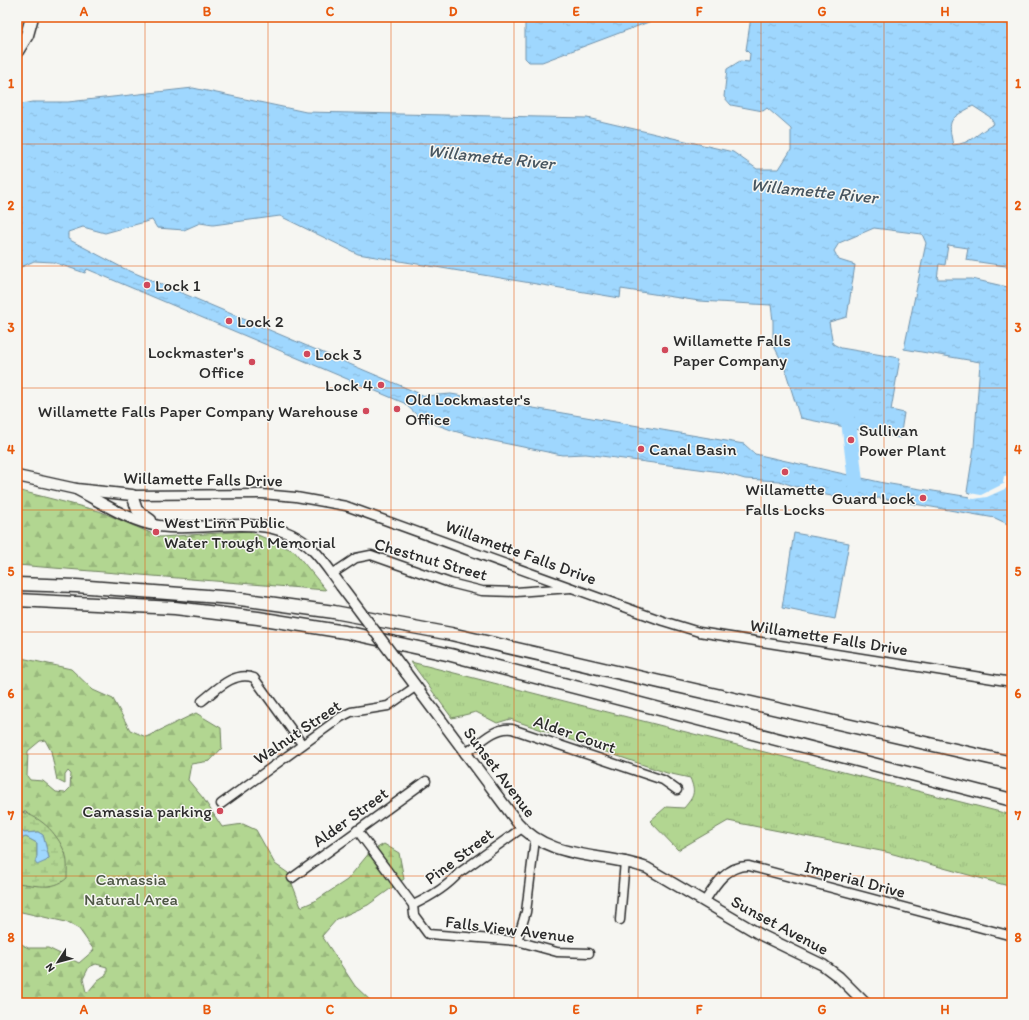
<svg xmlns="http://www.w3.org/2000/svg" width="1029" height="1020" font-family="Itim,sans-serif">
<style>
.grass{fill:url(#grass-tufts);stroke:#6e805e}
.forest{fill:url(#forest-firs);stroke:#6e805e;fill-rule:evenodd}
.wetland{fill:url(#wetland-marsh);stroke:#6e805e}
.water{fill:url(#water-ripples);stroke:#7192aa;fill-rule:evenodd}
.pier{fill:#f6f6f2}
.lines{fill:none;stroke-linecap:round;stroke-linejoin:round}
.river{stroke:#9fd7fe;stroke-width:15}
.minor-casing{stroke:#2b2b2b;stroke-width:11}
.major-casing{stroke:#2b2b2b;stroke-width:13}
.highway-casing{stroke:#2b2b2b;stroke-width:15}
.minor{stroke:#f6f6f2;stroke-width:8}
.major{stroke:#f6f6f2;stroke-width:10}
.highway{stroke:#f6f6f2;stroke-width:12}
.major-bridge-casing{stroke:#2b2b2b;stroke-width:13;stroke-linecap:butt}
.major-bridge{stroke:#f6f6f2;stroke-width:10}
.grid{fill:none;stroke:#e8590c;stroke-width:1;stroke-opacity:0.55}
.poi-dot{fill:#d1495b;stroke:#f6f6f2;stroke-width:1.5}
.labels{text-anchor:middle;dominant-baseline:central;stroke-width:3;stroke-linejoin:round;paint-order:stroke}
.poi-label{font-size:17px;fill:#2b2b2b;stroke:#f6f6f2;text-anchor:start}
.street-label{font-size:17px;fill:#2b2b2b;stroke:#f6f6f2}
.park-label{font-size:17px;fill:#4d5644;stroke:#f6f6f2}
.water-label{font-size:18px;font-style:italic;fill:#485660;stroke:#f6f6f2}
.neatline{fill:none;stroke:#e8590c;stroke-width:1.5}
.grid-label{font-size:13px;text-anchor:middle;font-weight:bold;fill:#e8590c}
</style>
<defs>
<pattern id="grass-tufts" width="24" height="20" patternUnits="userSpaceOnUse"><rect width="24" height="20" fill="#b2d691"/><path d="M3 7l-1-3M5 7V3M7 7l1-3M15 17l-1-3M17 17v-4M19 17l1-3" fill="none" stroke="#99b87d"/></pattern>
<pattern id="forest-firs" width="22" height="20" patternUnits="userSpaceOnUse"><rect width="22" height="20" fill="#b2d691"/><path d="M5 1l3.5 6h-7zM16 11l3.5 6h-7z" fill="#99b87d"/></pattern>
<pattern id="wetland-marsh" width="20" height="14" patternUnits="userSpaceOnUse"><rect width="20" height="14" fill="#b2d691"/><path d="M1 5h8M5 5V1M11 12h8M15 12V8" fill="none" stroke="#99b87d"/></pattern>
<pattern id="water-ripples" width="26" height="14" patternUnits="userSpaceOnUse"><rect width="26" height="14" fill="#9fd7fe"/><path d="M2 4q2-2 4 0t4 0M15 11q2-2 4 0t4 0" fill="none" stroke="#89b9da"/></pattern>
</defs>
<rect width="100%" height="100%" fill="#f6f6f2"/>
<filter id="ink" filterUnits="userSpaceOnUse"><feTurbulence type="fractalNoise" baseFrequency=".025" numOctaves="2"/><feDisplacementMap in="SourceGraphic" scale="8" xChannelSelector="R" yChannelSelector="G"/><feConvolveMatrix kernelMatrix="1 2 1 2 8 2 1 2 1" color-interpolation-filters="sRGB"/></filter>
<g filter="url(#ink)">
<!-- grass -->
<path class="grass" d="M 411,662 L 1012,815 L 1012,887 L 886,852 L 728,821 L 678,850 L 650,821 L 666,807 L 684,808 C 694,796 696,793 690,778 L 667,773 L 510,719 L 497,723 L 476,712 L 452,718 Z"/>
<!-- forest -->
<g class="forest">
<polygon points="17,490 99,511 160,537 249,531 294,551 326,590 17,565"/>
<path d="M 17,657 L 71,669 L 93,690 L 113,699 L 130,730 L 146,737 L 196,713 L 221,728 L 222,748 L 210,761 L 191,764 L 188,780 L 203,798 L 222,827 L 243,824 L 256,830 L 275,864 L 288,873 L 301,907 L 315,901 L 347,880 L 370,852 L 384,844 L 399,853 L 404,879 L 368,905 L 337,919 L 322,936 L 355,986 L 373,1003 L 17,1003 L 17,941 L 28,948 L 48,948 L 79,963 L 94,950 L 79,929 L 66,922 L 17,911 L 17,883 L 43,885 L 66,854 L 26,812 L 17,811 ZM 45,740 L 51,751 L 57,780 L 65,784 L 65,775 L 68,771 L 71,774 L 70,788 L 65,793 L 56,792 L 43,781 L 30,780 L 27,776 L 28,751 L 40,741 ZM 96,964 L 107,967 L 107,974 L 98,980 L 88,992 L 86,992 L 83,979 L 89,967 Z"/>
</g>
<!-- wetland -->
<path class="wetland" d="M 17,811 C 39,815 57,832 65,853 C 68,860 67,870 67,878 C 53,891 35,885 17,883 L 18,839 L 26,837 L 37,843 L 37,856 L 41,862 L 46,861 L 49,858 L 43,835 L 38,832 L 24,833 L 17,826 Z"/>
<!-- water -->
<g class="water">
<polygon points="525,17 662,17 542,62 529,62 525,58"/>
<path d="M 751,17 L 1012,17 L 1012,267 L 966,260 L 968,248 L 948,245 L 945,265 L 939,264 L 937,279 L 972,279 L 1012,288 L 1012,526 L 995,518 L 880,498 L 852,500 L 811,492 L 779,481 L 745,479 L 721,472 L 586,454 L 562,455 L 479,438 L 454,431 L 416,417 L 417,415 L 404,403 L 87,269 L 85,273 L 53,262 L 34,261 L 17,269 L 17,105 L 32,102 L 68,102 L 193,88 L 306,112 L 587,118 L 733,152 L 757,169 L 779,169 L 791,150 L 791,129 L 767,108 L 763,111 L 731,105 L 724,97 L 727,69 L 740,61 L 749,62 L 750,54 L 746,50 ZM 973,106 L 990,117 L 994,124 C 978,132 971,144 953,145 C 947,118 950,119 973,106 ZM 280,216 L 358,254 L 620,298 L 621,289 L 699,301 L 771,305 L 773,321 L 773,344 L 784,366 L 800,418 L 900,438 L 904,413 L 891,410 L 900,358 L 841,348 L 833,344 L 829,322 L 847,317 L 855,265 L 839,260 L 834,251 L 839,243 L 874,228 L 922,234 L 926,243 L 904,349 L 980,362 L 974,447 L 967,492 L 970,493 L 970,497 L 884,483 L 755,454 L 744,444 L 451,394 L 425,396 L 123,268 L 68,239 L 68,232 L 83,227 L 105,233 L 152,220 L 157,228 L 184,230 L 200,223 L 213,225 Z"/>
<polygon points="794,533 849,543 835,619 782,608"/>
<polygon points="17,826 24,833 38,832 43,835 49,858 46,861 37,865 35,862 37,856 37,843 26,837 17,840"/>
</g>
<!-- pier -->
<polygon class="pier" points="1012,475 1012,484 1007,488 987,497 974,499 970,498 970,493 981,495 1005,483 1003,483 1004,476"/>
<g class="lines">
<!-- river -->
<polyline class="river" points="843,410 849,425 856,486"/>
<!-- minor casing -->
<g class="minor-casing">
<g id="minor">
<polyline points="132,495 262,494 296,497 346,506 663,621 699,632 1012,682"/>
<polyline points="332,574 356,558 371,555 450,583 482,591 516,592 571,588"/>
<path d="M 202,701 C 216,690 235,670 254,678 L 302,744"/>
<path d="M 465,754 C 479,744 495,726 512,729 L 663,780 L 677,790"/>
<polyline points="221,804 341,717 351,712 388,706 415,687"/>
<polyline points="357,830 413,905 414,915 428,934 517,941 557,952 589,953"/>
<polyline points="292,878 426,781"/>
<path d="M 705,901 C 715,885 727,865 749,866 L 1012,936"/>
<path d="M 413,905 C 430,897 446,888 459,873 L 522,828"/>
<polyline points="620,920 625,861"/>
<polyline points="517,941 526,912 535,839"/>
</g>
</g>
<!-- major casing -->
<g class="major-casing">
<g id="major">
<polyline points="17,476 76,489 132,495 137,510 151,520"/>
<path d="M 76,489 C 101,502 130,522 159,526 C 212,533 270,508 313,550 C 324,561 332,574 341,586"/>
<path d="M 406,673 L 517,822 C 550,861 603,852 647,868 L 761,935 L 823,965 L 839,977 L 865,1003"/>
</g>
</g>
<!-- highway casing -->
<g class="highway-casing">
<g id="highway">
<polyline points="17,51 27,35 32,17"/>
<polyline points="17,584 76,586 233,598 334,612 451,634 1012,763"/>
<polyline points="17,600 175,608 258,618 345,632 451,655 1012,800"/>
</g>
</g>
<!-- minor -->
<use href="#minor" class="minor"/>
<!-- major -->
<use href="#major" class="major"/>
<!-- highway -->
<use href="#highway" class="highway"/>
<!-- major-bridge casing -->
<g class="major-bridge-casing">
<polyline id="major-bridge" points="341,586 406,673"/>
</g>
<!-- major-bridge -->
<use href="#major-bridge" class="major-bridge"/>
</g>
</g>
<!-- grid -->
<path class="grid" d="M 145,17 L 145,1003M 268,17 L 268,1003M 391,17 L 391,1003M 514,17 L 514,1003M 638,17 L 638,1003M 761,17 L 761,1003M 884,17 L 884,1003M 17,144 L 1012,144M 17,266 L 1012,266M 17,388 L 1012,388M 17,510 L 1012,510M 17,632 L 1012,632M 17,754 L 1012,754M 17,876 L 1012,876"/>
<!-- markers -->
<g class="poi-dot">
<circle cx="147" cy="285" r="4"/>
<circle cx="229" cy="321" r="4"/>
<circle cx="665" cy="350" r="4"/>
<circle cx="307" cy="354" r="4"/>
<circle cx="252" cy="362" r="4"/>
<circle cx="381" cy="385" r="4"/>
<circle cx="397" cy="409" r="4"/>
<circle cx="366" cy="411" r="4"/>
<circle cx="851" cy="440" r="4"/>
<circle cx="641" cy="449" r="4"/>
<circle cx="785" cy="472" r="4"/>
<circle cx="923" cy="498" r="4"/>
<circle cx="156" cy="532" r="4"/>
<circle cx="220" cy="811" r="4"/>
</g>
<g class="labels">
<!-- poi labels -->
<g class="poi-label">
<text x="155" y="285">Lock 1</text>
<text x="237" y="321">Lock 2</text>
<text x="673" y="340">Willamette Falls<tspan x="673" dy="20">Paper Company</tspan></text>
<text x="244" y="352" text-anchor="end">Lockmaster's<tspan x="244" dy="20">Office</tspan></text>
<text x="315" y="354">Lock 3</text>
<text x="373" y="385" text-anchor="end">Lock 4</text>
<text x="405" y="399">Old Lockmaster's<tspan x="405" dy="20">Office</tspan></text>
<text x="358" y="411" text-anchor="end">Willamette Falls Paper Company Warehouse</text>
<text x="859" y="430">Sullivan<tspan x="859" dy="20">Power Plant</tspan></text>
<text x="649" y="449">Canal Basin</text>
<text x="785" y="489" text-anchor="middle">Willamette<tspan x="785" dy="20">Falls Locks</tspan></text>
<text x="915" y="498" text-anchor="end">Guard Lock</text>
<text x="164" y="522">West Linn Public<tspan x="164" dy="20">Water Trough Memorial</tspan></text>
<text x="212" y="811" text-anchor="end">Camassia parking</text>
</g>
<!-- street labels -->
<g class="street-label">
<text transform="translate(203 479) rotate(1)">Willamette Falls Drive</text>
<text transform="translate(521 552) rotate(20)">Willamette Falls Drive</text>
<text transform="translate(431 559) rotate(16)">Chestnut Street</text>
<text transform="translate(829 637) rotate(9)">Willamette Falls Drive</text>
<text transform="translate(297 732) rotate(-34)">Walnut Street</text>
<text transform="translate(575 734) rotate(19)">Alder Court</text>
<text transform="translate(500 772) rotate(53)">Sunset Avenue</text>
<text transform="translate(350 817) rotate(-36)">Alder Street</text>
<text transform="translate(459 856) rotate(-37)">Pine Street</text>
<text transform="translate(855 879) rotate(15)">Imperial Drive</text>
<text transform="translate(780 925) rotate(28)">Sunset Avenue</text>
<text transform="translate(510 929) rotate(7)">Falls View Avenue</text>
</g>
<!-- park labels -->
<g class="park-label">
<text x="131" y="879">Camassia<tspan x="131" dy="20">Natural Area</tspan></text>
</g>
<!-- water labels -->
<g class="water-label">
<text transform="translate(491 157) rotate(6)">Willamette River</text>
<text transform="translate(814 191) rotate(6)">Willamette River</text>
</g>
</g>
<!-- margin -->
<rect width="1029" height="1020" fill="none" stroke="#f6f6f2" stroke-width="44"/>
<!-- north arrow -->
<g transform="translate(58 962) rotate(234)" stroke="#f6f6f2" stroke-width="3" paint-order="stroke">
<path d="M0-3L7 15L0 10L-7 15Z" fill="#2b2b2b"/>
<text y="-6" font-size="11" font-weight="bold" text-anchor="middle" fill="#2b2b2b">N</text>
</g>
<rect x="22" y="22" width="985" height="976" class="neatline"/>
<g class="grid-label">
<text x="84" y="16">A</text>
<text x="207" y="16">B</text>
<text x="330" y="16">C</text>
<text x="453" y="16">D</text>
<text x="576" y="16">E</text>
<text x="699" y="16">F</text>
<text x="822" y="16">G</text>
<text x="945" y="16">H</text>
<text x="11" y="88">1</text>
<text x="1018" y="88">1</text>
<text x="11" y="210">2</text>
<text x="1018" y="210">2</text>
<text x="11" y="332">3</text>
<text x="1018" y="332">3</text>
<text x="11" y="454">4</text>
<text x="1018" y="454">4</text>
<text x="11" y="576">5</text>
<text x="1018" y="576">5</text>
<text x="11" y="698">6</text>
<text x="1018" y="698">6</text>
<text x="11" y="820">7</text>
<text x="1018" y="820">7</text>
<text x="11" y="942">8</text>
<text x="1018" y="942">8</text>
<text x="84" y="1014">A</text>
<text x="207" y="1014">B</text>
<text x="330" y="1014">C</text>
<text x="453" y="1014">D</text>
<text x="576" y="1014">E</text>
<text x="699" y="1014">F</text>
<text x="822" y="1014">G</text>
<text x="945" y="1014">H</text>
</g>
</svg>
